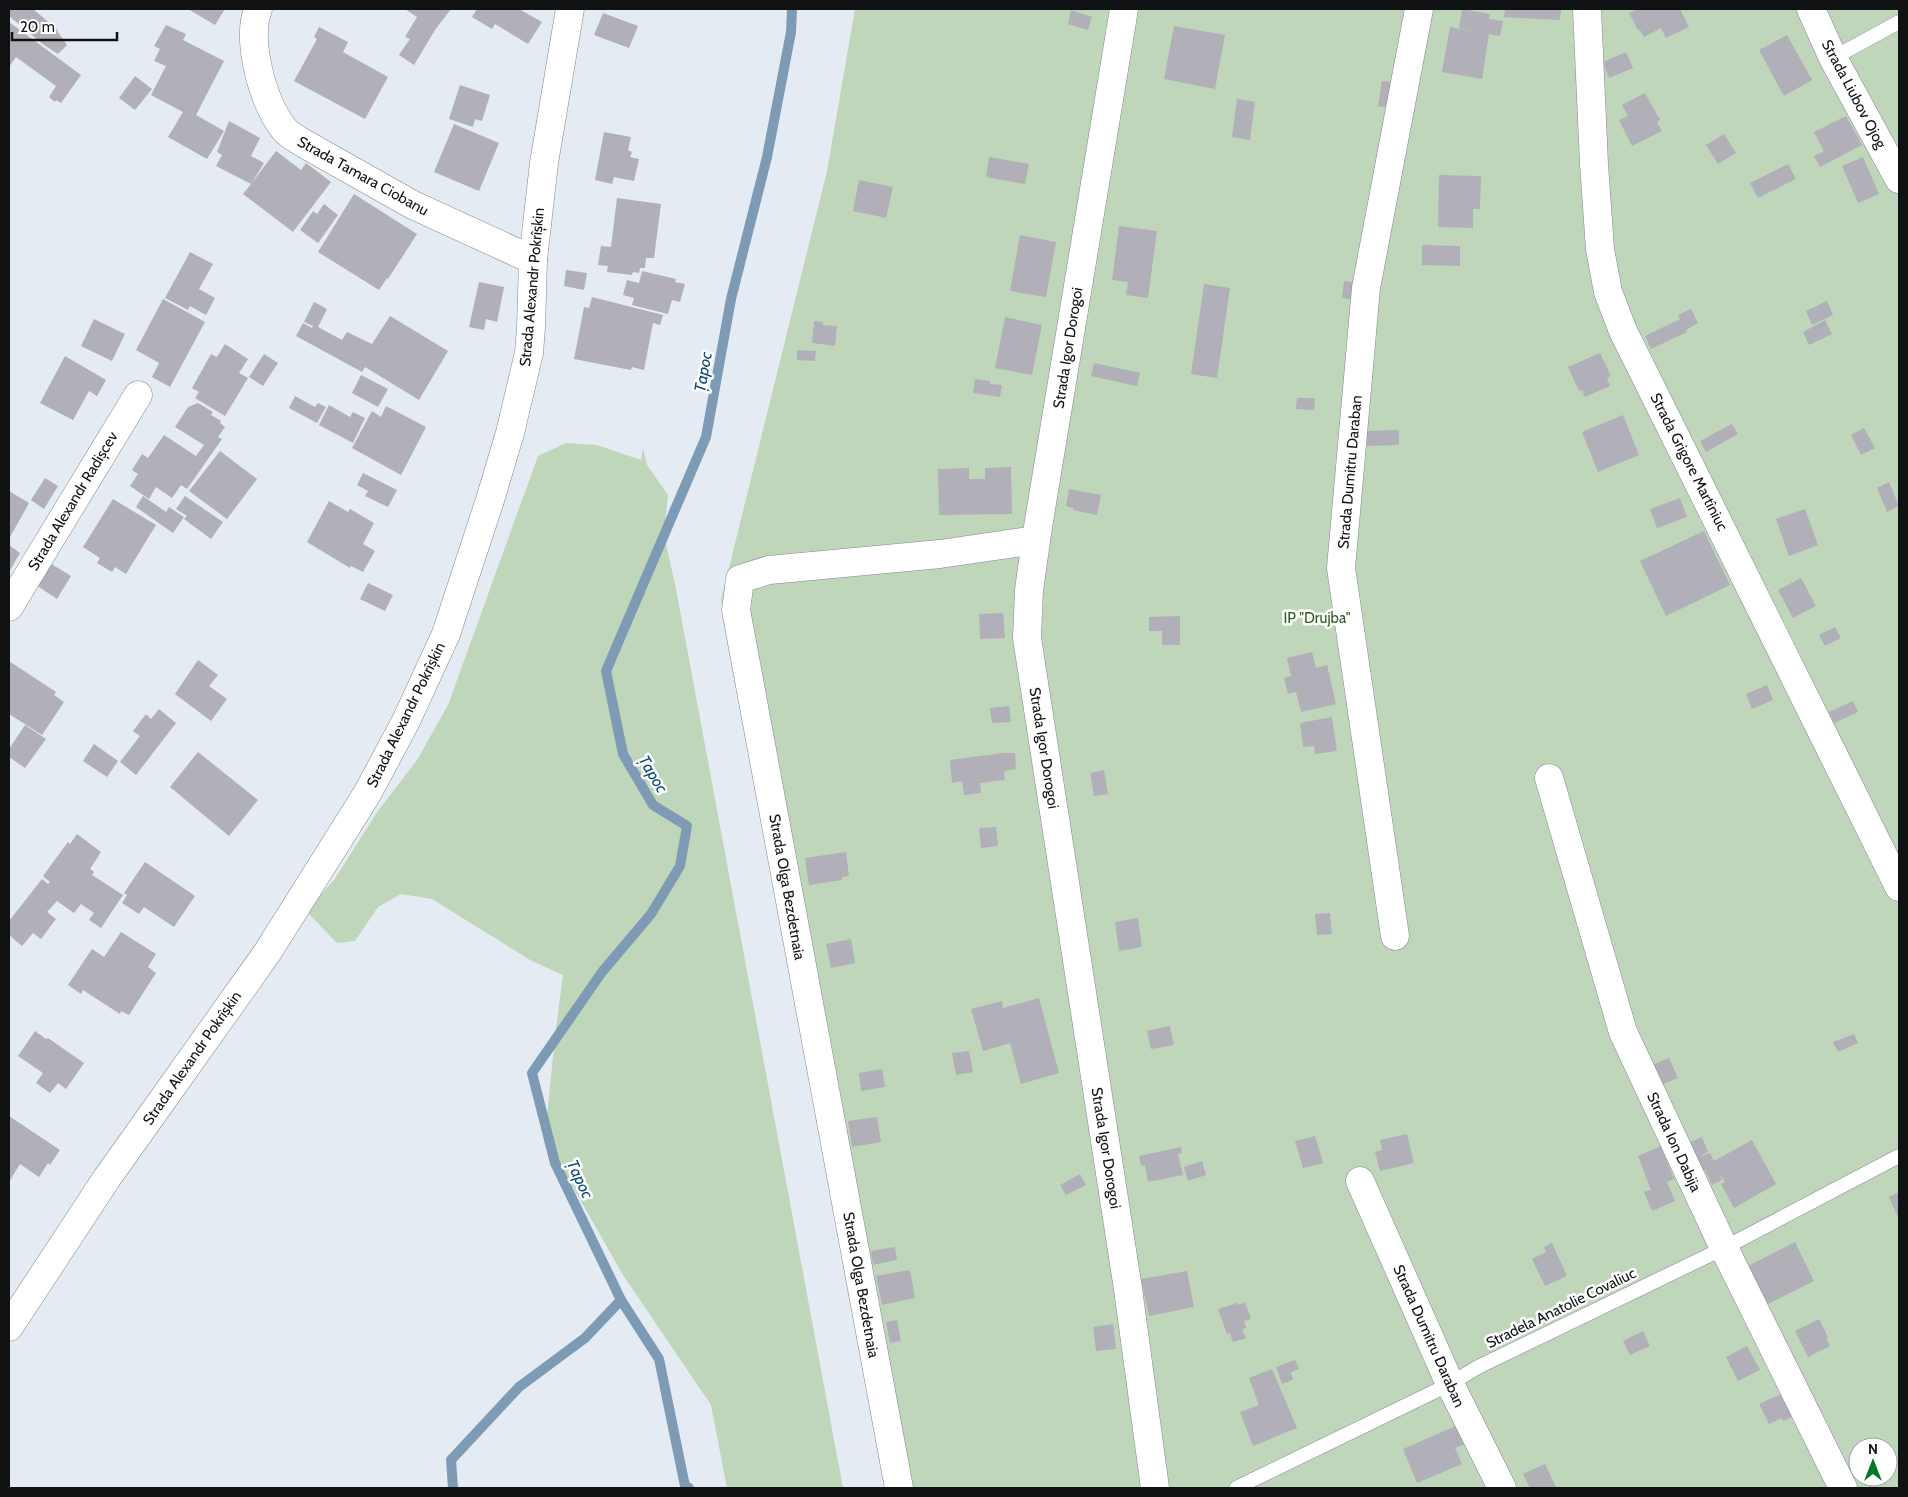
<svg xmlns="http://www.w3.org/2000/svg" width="1908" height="1497" font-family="Cabin,sans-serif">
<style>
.green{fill:#c0d6ba;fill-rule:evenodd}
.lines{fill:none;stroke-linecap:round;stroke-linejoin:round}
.stream{stroke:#7e9bb5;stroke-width:10}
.building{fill:#b1afb8}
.lane-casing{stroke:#82878f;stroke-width:15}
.street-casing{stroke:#82878f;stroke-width:29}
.lane{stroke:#fff;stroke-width:14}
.street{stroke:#fff;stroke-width:28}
.labels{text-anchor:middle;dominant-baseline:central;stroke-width:5;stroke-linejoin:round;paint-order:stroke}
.street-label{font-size:15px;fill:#0f1113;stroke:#fff}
.park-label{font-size:15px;fill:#2d5821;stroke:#fff}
.water-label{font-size:16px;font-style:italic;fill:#054775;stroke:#fff}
</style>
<rect width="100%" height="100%" fill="#e5ebf3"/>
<!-- green -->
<g class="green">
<path d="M 855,9 L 1899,9 L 1899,1488 L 885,1488 L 721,600 L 827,171 ZM 1858,1447 L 1888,1447 L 1888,1477 L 1858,1477 Z"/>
<polygon points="566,443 597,445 641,460 643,448 647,465 668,495 665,523 663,530 676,589 843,1488 727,1488 711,1405 623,1275 545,1138 555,1036 563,975 530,960 432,899 401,894 378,907 355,941 337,943 306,911 334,880 378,811 417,760 448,705 538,456"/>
</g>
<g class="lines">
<!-- stream -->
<g class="stream">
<polyline points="621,1300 659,1359 685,1486 689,1488"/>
<polyline points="453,1488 451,1460 519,1387 585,1338 621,1300 555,1163 532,1073 602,972 651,914 680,866 687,826 653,805 623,754 606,671 706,437 731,299 767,157 791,32 792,9"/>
</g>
</g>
<!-- building -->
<g class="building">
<polygon points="9,9 33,9 58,30 57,31 67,45 58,54 44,45 9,16"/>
<polygon points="188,9 225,9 215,25"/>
<polygon points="405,9 451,9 435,30 414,65 399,55 410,39 405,37 417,17"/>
<polygon points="477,9 519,9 542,22 528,44 495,24 492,29 472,17"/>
<polygon points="1462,9 1490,14 1489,19 1503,21 1500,36 1489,34 1482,79 1442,72 1450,27 1476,32 1459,28"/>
<polygon points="1505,9 1561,9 1560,20 1504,17"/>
<polygon points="1638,9 1680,9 1689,27 1666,38 1661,28 1644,37 1640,30 1638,30 1629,13"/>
<polygon points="1071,10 1092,17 1088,30 1068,24"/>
<polygon points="603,13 638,26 629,48 594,35"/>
<polygon points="9,22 81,75 61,103 56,100 55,102 49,97 56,86 16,57 9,67"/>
<polygon points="166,25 186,34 183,40 224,61 196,115 224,131 207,159 168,137 183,112 151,95 166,66 154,61 160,49 154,46"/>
<polygon points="1174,26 1225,35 1215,89 1164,79"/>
<polygon points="319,27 348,42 343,52 388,77 365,119 294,81 317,39 314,37"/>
<polygon points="1787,35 1812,80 1784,96 1759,50"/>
<polygon points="1626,52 1633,68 1609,78 1603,62"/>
<polygon points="135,76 152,89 135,110 119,98"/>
<polygon points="1382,81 1394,82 1390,108 1378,106"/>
<polygon points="460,85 490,95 482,121 475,119 473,127 449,119"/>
<polygon points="1645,93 1660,120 1657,122 1662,131 1632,146 1619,120 1628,116 1622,105"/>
<polygon points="1237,99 1255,102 1250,140 1232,137"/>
<polygon points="1846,116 1862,145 1820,167 1814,156 1824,151 1814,132"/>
<polygon points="229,121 260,138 251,156 264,163 251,184 276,151 301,170 306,163 331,182 293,232 243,194 251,184 216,166 222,155 217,152"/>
<polygon points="454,124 499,143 479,191 434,172"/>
<polygon points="604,132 631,137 628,150 632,152 630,157 639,159 634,181 614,177 612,184 595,180"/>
<polygon points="1724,134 1736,153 1718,164 1706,145"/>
<polygon points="989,157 1029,164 1025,184 986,177"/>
<polygon points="1863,157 1879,194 1858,203 1842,166"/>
<polygon points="1788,164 1796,179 1758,198 1750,183"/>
<polygon points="1439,175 1481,176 1480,209 1473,209 1473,228 1438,227"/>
<polygon points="859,180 893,187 886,218 853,211"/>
<polygon points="354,194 417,234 388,279 387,278 379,290 318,252"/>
<polygon points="617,198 661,204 654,258 646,258 645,268 640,268 639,273 633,272 632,275 607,272 608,266 598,265 601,246 611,247"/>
<polygon points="324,204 338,215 318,243 300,230 313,211 317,214"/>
<polygon points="1119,226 1157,231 1148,298 1126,295 1128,282 1112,280"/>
<polygon points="1020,235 1056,242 1046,297 1010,291"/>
<polygon points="1422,245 1460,246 1460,266 1422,265"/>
<polygon points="190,252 213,264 199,289 215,298 206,315 190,306 188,310 165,298"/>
<polygon points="566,270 587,273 584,290 564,286"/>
<polygon points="642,271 676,279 675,282 685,284 680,302 672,300 668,314 632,305 634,298 623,295 627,280 639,283"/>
<polygon points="1344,281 1359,283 1357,300 1342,298"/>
<polygon points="479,282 504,287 497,322 486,319 484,330 469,327"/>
<polygon points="1204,284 1230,288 1217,378 1191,374"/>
<polygon points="592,297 663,315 660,325 653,323 644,370 632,367 631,370 574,359 584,307 589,308"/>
<polygon points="163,299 205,322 170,387 152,377 159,363 136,350"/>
<polygon points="1827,301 1833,315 1812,325 1806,311"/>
<polygon points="314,302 327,309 318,327 342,340 347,332 372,344 390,316 448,351 419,400 365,367 362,372 296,336 303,323 312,328 313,326 304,322"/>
<polygon points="1691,309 1698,323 1686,330 1687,332 1651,349 1645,336 1680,319 1678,315"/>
<polygon points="1005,317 1042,325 1032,375 995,368"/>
<polygon points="94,319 125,334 112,361 81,346"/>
<polygon points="1825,320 1832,334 1809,345 1803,332"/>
<polygon points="814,321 823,322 823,325 837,326 835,346 812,343"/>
<polygon points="225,344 248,359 239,373 248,378 225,416 195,398 199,392 192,388 211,354 217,357"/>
<polygon points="797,350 816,351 815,361 797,360"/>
<polygon points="1600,353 1611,376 1607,378 1610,386 1585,397 1582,390 1579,391 1568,367"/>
<polygon points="264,354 278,363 263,386 249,377"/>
<polygon points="65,356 106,380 97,396 89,391 73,420 40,403"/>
<polygon points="1094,363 1140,373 1137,386 1091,376"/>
<polygon points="361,375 388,389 378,407 352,393"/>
<polygon points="975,379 990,381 990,384 1002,385 1000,397 973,393"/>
<polygon points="295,396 315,407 318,403 326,407 317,423 289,408"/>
<polygon points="1297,398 1315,398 1314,410 1296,409"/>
<polygon points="198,403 213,412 211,415 221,421 220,423 225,427 218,437 222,439 187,489 181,485 172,498 156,487 149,499 130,486 138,474 132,470 142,454 148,458 164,435 196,456 204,445 175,427 188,407"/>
<polygon points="329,405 350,417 353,412 365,418 353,443 319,425"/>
<polygon points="386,406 426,427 401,475 352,448 372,411 381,417"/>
<polygon points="1623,415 1639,455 1598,472 1582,432"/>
<polygon points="1732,424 1738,434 1706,452 1700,441"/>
<polygon points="1864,428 1875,448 1861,455 1851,435"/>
<polygon points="1399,430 1399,445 1367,446 1367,431"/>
<polygon points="220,451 257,479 227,519 189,491"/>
<polygon points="1011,467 1012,514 939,515 938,469 969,468 969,479 985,479 985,468"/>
<polygon points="363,473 397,490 388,507 365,496 368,491 357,485"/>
<polygon points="45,478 58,486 44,509 31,500"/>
<polygon points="1889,482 1899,506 1887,512 1877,488"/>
<polygon points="1069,489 1101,495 1097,515 1073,510 1073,508 1066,506"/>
<polygon points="9,491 29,503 9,539"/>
<polygon points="143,496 166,512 169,507 184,517 173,533 136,507"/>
<polygon points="185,496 223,522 211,539 184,519 187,516 176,509"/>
<polygon points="1680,498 1687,517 1657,528 1650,509"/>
<polygon points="113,499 156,525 126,574 115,567 112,572 97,563 100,558 83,547"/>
<polygon points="329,501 348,512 350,509 374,523 363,544 375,551 363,572 351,566 350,568 307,542"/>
<polygon points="1805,509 1818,545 1789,556 1776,519"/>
<polygon points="1704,531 1730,585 1666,616 1640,561"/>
<polygon points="9,545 20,553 9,572"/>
<polygon points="50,563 71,576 57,599 36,585"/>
<polygon points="1801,578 1816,606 1793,618 1778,590"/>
<polygon points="368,583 393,595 385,611 360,599"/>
<polygon points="1003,613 1005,638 980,639 979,614"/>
<polygon points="1180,616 1180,645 1162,645 1162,631 1149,631 1149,617"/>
<polygon points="1835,627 1841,638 1825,646 1819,635"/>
<polygon points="1312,652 1316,668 1327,665 1336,704 1301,712 1296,692 1288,694 1284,678 1291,676 1287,658"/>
<polygon points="198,660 218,675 209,686 227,699 211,721 175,694"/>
<polygon points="9,661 56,692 54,695 64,702 42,735 9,714"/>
<polygon points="1767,685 1773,700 1752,709 1746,694"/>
<polygon points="1853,701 1858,712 1834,723 1829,712"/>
<polygon points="1009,706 1011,722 992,723 990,708"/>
<polygon points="159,709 176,723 136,775 120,762 140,736 133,731 146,714 151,719"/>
<polygon points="1332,717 1337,751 1315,754 1314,746 1303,747 1300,723"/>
<polygon points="25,725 46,739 25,768 9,757 9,749"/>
<polygon points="94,744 118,761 107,777 83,761"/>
<polygon points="198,752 258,800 229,836 170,787"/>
<polygon points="1003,753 1015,753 1016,769 1004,771 1005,780 980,783 981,793 964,795 962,781 952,783 950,760"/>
<polygon points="1104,770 1108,794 1094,796 1090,773"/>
<polygon points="996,827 998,846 981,848 979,828"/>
<polygon points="77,834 101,852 90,869 94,872 92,875 123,895 101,928 89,920 94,913 81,904 74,913 57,901 47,912 56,919 41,939 33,933 22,946 9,935 9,921 42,879 48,884 50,882 43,876 68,842 70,844"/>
<polygon points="846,852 849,876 842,877 842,880 809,885 805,858"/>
<polygon points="145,862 195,896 174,927 144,907 139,914 122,903 127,895 124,893"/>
<polygon points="1330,913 1332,934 1317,935 1315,914"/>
<polygon points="1138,918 1142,947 1119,951 1115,922"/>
<polygon points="121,932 156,954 148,967 156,973 129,1015 121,1011 120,1014 83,990 81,994 68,985 92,949 104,957"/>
<polygon points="851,939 855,963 831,968 826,944"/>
<polygon points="1039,998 1059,1073 1021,1084 1010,1043 983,1051 971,1009 1002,1001 1003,1008"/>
<polygon points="1170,1026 1174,1045 1151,1049 1147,1031"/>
<polygon points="35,1031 46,1039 48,1038 84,1063 66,1089 58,1083 50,1093 36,1083 43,1073 18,1056"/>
<polygon points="1854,1034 1858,1043 1838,1052 1833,1042"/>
<polygon points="969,1051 973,1072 956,1075 952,1053"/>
<polygon points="1669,1058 1678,1078 1661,1085 1652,1065"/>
<polygon points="882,1069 885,1087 861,1091 859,1073"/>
<polygon points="9,1116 60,1150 50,1165 48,1163 39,1177 20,1164 9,1182"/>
<polygon points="877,1117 881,1142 852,1147 848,1121"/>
<polygon points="1407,1134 1414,1163 1380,1171 1375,1152 1382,1150 1380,1140"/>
<polygon points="1315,1136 1323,1163 1303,1168 1295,1141"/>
<polygon points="1702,1137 1708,1152 1700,1156 1710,1153 1714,1161 1752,1140 1776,1184 1734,1208 1721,1184 1725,1182 1718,1171 1722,1180 1712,1185 1705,1170 1699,1172 1688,1143"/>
<polygon points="1661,1146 1674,1179 1667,1182 1675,1201 1652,1211 1644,1192 1651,1190 1638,1156"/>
<polygon points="1181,1147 1182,1153 1178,1154 1183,1175 1148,1182 1145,1165 1141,1166 1139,1156"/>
<polygon points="1202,1161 1206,1175 1188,1181 1184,1167"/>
<polygon points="1080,1174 1086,1185 1066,1195 1060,1185"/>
<polygon points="1899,1192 1899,1220 1889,1197"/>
<polygon points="1795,1242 1814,1281 1768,1304 1748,1266"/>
<polygon points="1552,1243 1567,1276 1545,1286 1532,1259 1546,1252 1544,1247"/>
<polygon points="895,1247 897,1260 873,1265 871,1251"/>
<polygon points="910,1270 915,1298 882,1305 876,1276"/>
<polygon points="1187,1271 1194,1307 1149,1316 1141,1279"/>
<polygon points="1245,1302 1251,1319 1244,1321 1246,1328 1242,1329 1246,1338 1233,1342 1230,1333 1227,1334 1218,1309 1237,1303 1238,1305"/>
<polygon points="1819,1319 1828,1337 1826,1338 1830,1346 1808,1357 1795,1331"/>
<polygon points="897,1320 901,1341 890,1343 886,1322"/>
<polygon points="1113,1324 1116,1349 1096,1351 1093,1327"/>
<polygon points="1643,1331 1650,1346 1630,1355 1623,1341"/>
<polygon points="1747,1346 1760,1370 1738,1381 1726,1357"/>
<polygon points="1295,1360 1299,1369 1291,1372 1293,1380 1282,1384 1276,1367"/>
<polygon points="1272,1369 1297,1428 1253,1446 1240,1412 1259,1405 1249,1378"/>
<polygon points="1781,1394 1792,1417 1783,1421 1782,1418 1769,1424 1759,1404"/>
<polygon points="1456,1426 1464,1445 1455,1448 1462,1464 1417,1483 1403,1449"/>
<polygon points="1545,1464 1556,1487 1530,1488 1523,1474"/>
</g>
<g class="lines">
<!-- lane casing -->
<g class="lane-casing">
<g id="lane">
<polyline points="1833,58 1899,22"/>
<polyline points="1236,1488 1450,1384 1478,1367 1724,1248 1899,1156"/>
</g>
</g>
<!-- street casing -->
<g class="street-casing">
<g id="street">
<path d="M 258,9 C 246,42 263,102 284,129 C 289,135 297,139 303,143 L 413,205 L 533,260"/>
<polyline points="1124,9 1038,527 1029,590 1027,638 1128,1289 1155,1488"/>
<polyline points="1587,9 1594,164 1600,249 1608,292 1623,331 1899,887"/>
<polyline points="1811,9 1833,58 1899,179"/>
<polyline points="9,607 138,395"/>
<polyline points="1549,778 1623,1032 1724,1248 1843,1488"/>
<polyline points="1395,936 1341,568 1366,288 1419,9"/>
<polyline points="1360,1181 1450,1384 1502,1488"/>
<polyline points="9,1327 107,1178 267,953 367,794 406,721 446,634 490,500 510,433 529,353 531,328 533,260 544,163 570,9"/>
<polyline points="899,1488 736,610 740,579 769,570 940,554 1036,540"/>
</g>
</g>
<!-- lane -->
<use href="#lane" class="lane"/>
<!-- street -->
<use href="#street" class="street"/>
</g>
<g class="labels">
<!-- street labels -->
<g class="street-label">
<text transform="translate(1854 94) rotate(62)">Strada Liubov Ojog</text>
<text transform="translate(363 176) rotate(29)">Strada Tamara Ciobanu</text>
<text transform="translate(532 287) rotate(-85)">Strada Alexandr Pokrîșkin</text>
<text transform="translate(1068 348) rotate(-81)">Strada Igor Dorogoi</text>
<text transform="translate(1689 462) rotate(63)">Strada Grigore Martîniuc</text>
<text transform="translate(1350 472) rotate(-85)">Strada Dumitru Daraban</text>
<text transform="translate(73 501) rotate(-59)">Strada Alexandr Radișcev</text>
<text transform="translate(406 715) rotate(-64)">Strada Alexandr Pokrîșkin</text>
<text transform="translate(1044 748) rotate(81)">Strada Igor Dorogoi</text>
<text transform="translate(787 887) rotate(80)">Strada Olga Bezdetnaia</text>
<text transform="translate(192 1058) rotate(-55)">Strada Alexandr Pokrîșkin</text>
<text transform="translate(1674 1142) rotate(65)">Strada Ion Dabija</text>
<text transform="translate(1106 1148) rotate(81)">Strada Igor Dorogoi</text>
<text transform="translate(861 1285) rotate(80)">Strada Olga Bezdetnaia</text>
<text transform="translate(1561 1308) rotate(-26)">Stradela Anatolie Covaliuc</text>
<text transform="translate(1429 1336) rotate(66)">Strada Dumitru Daraban</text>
</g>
<!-- park labels -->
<g class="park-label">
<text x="1317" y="618">IP "Drujba"</text>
</g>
<!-- water labels -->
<g class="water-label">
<text transform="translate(703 372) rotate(-80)">Țapoc</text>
<text transform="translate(653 774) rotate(59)">Țapoc</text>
<text transform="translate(580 1179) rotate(65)">Țapoc</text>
</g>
</g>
<!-- border -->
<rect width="1908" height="1497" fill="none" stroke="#0f1113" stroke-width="20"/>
<!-- north arrow -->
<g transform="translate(1873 1462)"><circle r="24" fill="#ffffff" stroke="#9fa0a1"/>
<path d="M0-4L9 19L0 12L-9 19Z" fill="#03772c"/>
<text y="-8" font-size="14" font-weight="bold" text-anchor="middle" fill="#0f1113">N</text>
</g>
<!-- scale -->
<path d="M12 32v8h105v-8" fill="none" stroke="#0f1113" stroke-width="2.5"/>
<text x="20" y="32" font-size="15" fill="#0f1113" stroke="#ffffff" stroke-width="4" paint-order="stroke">20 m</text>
</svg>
